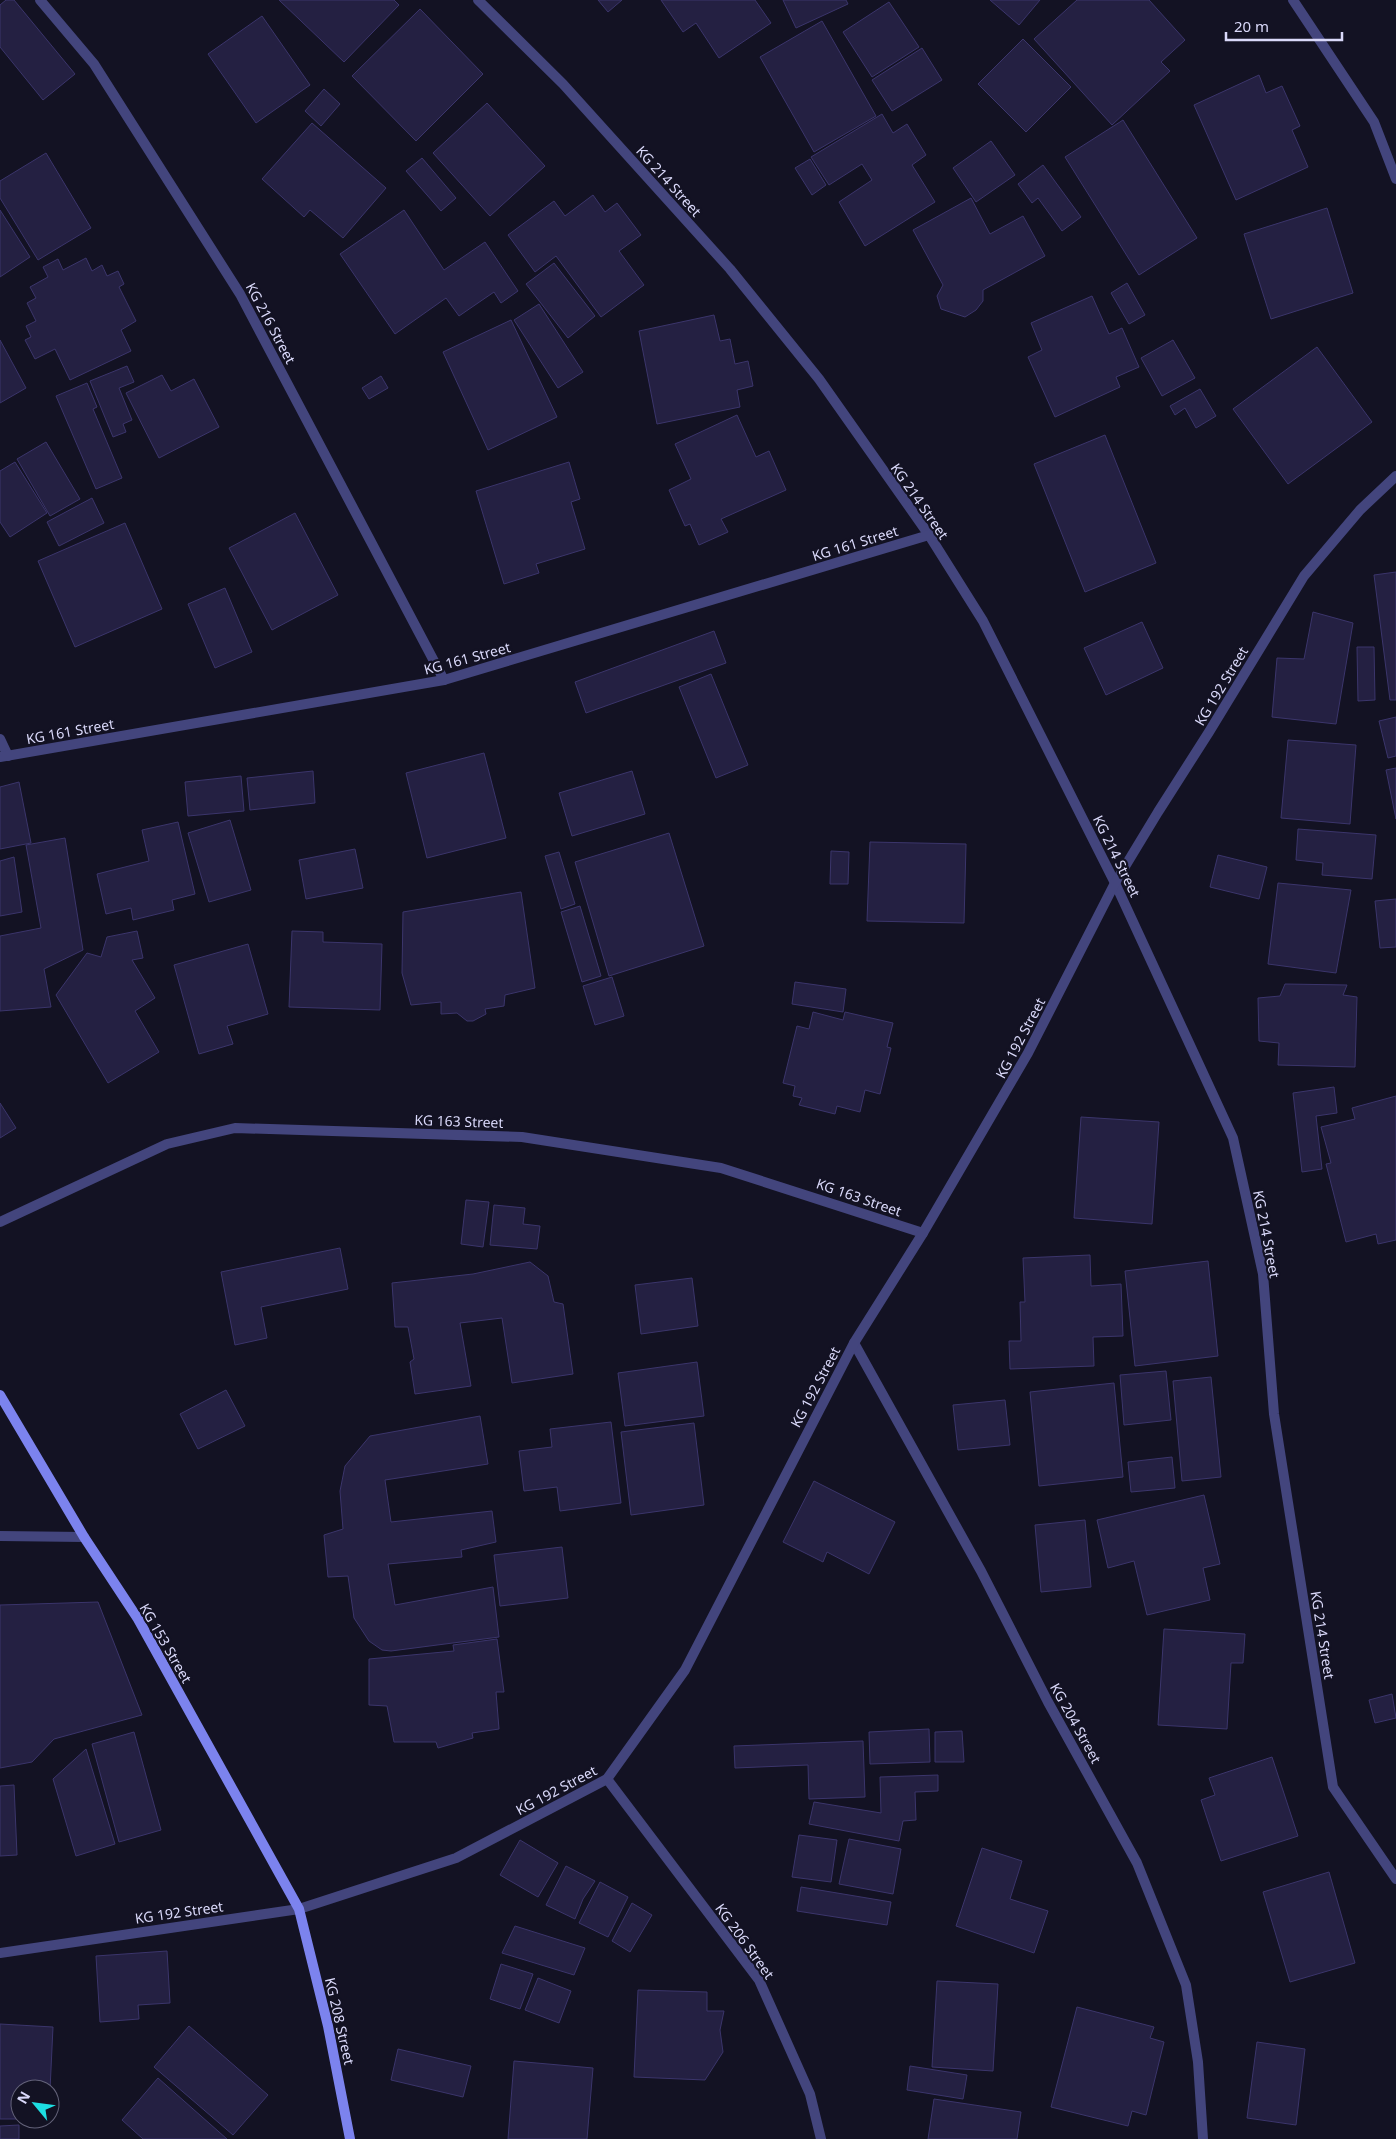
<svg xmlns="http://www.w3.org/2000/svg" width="1396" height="2139" font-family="'Noto Sans',sans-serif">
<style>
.building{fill:#242042;stroke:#3b356b}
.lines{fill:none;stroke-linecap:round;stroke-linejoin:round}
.street{stroke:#43457d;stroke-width:10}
.secondary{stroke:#7c83ee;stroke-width:10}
.labels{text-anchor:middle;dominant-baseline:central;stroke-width:4.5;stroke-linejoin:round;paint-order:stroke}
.street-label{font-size:14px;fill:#dad9fa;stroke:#131223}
</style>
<rect width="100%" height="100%" fill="#131223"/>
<!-- building -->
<g class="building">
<polygon points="6,0 14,0 75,74 43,100 0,47 0,5"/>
<polygon points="279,0 394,0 399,5 344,62"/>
<polygon points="598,0 622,0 608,12"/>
<polygon points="661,0 755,0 771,23 719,58 696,23 683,32"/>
<polygon points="783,0 846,0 848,4 796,28"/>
<polygon points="990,0 1040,0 1019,25"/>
<polygon points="1077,0 1149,0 1185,40 1161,62 1170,71 1112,125 1034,39"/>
<polygon points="889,2 919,47 872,77 843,32"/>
<polygon points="420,9 483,74 416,141 352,76"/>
<polygon points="262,16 310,85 256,123 208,54"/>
<polygon points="822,21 876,116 814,152 760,57"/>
<polygon points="1023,39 1071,87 1026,132 978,84"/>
<polygon points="922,48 942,80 892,111 872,80"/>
<polygon points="1259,75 1266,93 1282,86 1300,126 1292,130 1308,167 1236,200 1194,105"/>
<polygon points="324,89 340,104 321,126 305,111"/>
<polygon points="487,103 545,166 490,216 433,153"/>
<polygon points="882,114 893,133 907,124 926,155 912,165 935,202 865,246 839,202 872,180 862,164 829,185 811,157"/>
<polygon points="1123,120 1197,238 1139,275 1065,157"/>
<polygon points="312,123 386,188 343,238 310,210 304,217 262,179"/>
<polygon points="991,141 1015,175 976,202 953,168"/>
<polygon points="46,153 91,228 38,260 0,198 0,181"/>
<polygon points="422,158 456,198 441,211 406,171"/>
<polygon points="810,159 826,185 812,195 795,168"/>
<polygon points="1043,165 1081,217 1062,231 1038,198 1032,203 1018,184"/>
<polygon points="593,195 605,212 617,203 641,235 619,251 644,285 601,317 556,256 535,272 508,235 554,201 565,216"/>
<polygon points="971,198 990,234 1023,216 1045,256 983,290 983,301 976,310 965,317 941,309 937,296 943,285 913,230"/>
<polygon points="1327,208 1353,293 1271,319 1244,234"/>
<polygon points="0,210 30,257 0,277"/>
<polygon points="404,210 444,270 485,242 518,291 501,303 494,292 459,316 446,298 395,334 340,254"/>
<polygon points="86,258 92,271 102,265 107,276 118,271 124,284 119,287 136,321 121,330 131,351 70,380 55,349 35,359 25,340 31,337 26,326 36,321 27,303 36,298 30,287 48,277 43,267 58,259 63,270"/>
<polygon points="554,263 595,316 568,338 526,284"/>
<polygon points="1127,283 1145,315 1129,324 1111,293"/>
<polygon points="1092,296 1109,334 1122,328 1139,367 1116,377 1120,387 1055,417 1028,357 1042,350 1031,323"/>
<polygon points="539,304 583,372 558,388 514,320"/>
<polygon points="714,315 720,341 730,339 735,364 748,361 753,386 737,390 740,407 657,424 639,331"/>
<polygon points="511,320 557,417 488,450 443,352"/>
<polygon points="0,340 26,388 0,403"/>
<polygon points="1173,340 1195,378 1162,396 1141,358"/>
<polygon points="1317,347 1372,422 1288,484 1233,409"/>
<polygon points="127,366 134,382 119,388 132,420 123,424 126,432 113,437 90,381"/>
<polygon points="162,375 171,391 194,379 219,427 159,458 126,393"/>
<polygon points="381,376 388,388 369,399 362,388"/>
<polygon points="87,383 97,407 93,409 122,478 96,489 56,396"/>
<polygon points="1200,389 1216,416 1196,428 1185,408 1175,415 1170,406"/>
<polygon points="737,415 756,457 769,451 786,490 721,519 728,532 699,545 690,524 685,526 669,490 691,479 675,444"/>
<polygon points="1105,435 1156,563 1085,592 1034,464"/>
<polygon points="46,442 80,499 50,516 17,459"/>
<polygon points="15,462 47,513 10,537 0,522 0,471"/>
<polygon points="569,462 580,499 571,502 585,549 536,564 539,573 504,584 476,491"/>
<polygon points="92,498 104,523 59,546 47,522"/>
<polygon points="295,513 338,595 272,630 229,548"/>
<polygon points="125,523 162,609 75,647 38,561"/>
<polygon points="1396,572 1396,700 1390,700 1374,575"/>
<polygon points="225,588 252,652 215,668 188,604"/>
<polygon points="1313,612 1353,623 1336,724 1272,717 1277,658 1304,659"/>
<polygon points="1142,622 1163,668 1106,695 1084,648"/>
<polygon points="714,631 726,663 586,713 575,682"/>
<polygon points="1357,647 1374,647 1375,700 1358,701"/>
<polygon points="711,674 748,765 716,778 679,687"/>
<polygon points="1396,717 1396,756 1388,758 1379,721"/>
<polygon points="1288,740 1356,745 1350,824 1281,818"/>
<polygon points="484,753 506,838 427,858 406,773"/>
<polygon points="1396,768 1396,819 1386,770"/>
<polygon points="313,771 315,803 250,810 247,778"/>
<polygon points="632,771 645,814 572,836 559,793"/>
<polygon points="241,776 244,811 188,816 185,782"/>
<polygon points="19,782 31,843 0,849 0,787"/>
<polygon points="230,820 251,890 209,902 188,833"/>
<polygon points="178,822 195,894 172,900 174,910 133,920 131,908 106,914 97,874 149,861 142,830"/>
<polygon points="1298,829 1376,835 1372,879 1322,875 1323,863 1296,860"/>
<polygon points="669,833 704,946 609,976 575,862"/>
<polygon points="65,838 83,950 44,969 51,1007 0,1011 0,936 41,928 26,845"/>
<polygon points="870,842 966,844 964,923 867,921"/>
<polygon points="355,849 363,888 306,899 299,860"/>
<polygon points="831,851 849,852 848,884 830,884"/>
<polygon points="559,852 575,904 561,909 545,856"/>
<polygon points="1218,855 1267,867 1259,899 1210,887"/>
<polygon points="14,857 22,912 0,916 0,861"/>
<polygon points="1278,883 1351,890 1336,973 1268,964"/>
<polygon points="521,892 535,988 505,995 504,1006 485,1009 486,1014 473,1021 467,1021 457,1013 441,1014 441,1002 411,1005 402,973 403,912"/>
<polygon points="1396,899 1396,947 1380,948 1375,901"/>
<polygon points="580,906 601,976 582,982 561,912"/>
<polygon points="137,931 143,958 132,960 155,998 135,1011 159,1052 108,1083 56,995 87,953 101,957 107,937"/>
<polygon points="292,931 323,932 323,942 382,944 380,1010 289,1007"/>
<polygon points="248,944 268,1014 227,1026 233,1044 199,1054 174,965"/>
<polygon points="612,977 624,1016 595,1025 583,986"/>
<polygon points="795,982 846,989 843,1012 792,1004"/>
<polygon points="1285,984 1347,985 1343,995 1357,997 1355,1067 1278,1065 1279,1043 1259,1041 1258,998 1280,996"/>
<polygon points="813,1012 843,1020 845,1012 893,1023 887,1047 891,1048 880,1094 865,1090 860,1112 837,1106 835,1114 799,1105 802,1098 793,1096 795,1086 783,1083 797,1026 809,1029"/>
<polygon points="1334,1087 1337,1113 1316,1116 1322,1169 1302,1172 1293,1093"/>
<polygon points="1396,1096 1396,1240 1378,1244 1376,1234 1346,1242 1326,1164 1331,1163 1321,1127 1355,1119 1352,1108"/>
<polygon points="0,1103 16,1128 0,1138"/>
<polygon points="1081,1117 1159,1122 1152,1224 1074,1218"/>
<polygon points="466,1200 489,1202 483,1247 461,1244"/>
<polygon points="494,1205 525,1208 523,1224 540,1226 537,1249 490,1245"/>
<polygon points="340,1248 348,1289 261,1307 267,1338 235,1345 221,1272"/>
<polygon points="1090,1255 1091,1286 1121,1284 1123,1336 1093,1337 1094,1366 1010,1369 1009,1341 1021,1341 1020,1302 1025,1302 1023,1258"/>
<polygon points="1208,1261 1218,1356 1135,1366 1125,1271"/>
<polygon points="530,1262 548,1276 554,1302 563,1304 573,1374 512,1383 502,1318 460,1323 471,1386 415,1394 410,1362 414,1359 408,1327 395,1327 392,1283 473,1274"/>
<polygon points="692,1278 698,1326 641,1334 635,1285"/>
<polygon points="697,1362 704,1416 625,1426 618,1373"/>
<polygon points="1166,1371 1171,1420 1124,1425 1120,1375"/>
<polygon points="1211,1377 1221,1477 1182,1481 1173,1381"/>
<polygon points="1114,1383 1123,1477 1039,1486 1030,1392"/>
<polygon points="226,1390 245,1426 198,1449 180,1414"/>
<polygon points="1005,1400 1010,1445 958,1450 953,1405"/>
<polygon points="480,1416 488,1464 385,1480 391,1522 492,1511 496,1542 461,1550 462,1557 388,1564 395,1605 493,1587 499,1637 391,1651 382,1650 369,1641 354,1618 348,1576 328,1577 324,1535 343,1529 340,1491 345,1466 370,1436"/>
<polygon points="611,1422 621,1503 560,1511 557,1487 524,1491 519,1451 552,1447 550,1429"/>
<polygon points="694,1423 704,1505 631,1515 621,1432"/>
<polygon points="1172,1457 1175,1488 1131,1492 1128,1462"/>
<polygon points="814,1481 895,1522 869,1574 827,1552 823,1562 783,1542"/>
<polygon points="1204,1495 1220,1564 1203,1568 1210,1600 1147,1615 1134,1561 1108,1568 1097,1520"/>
<polygon points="1085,1520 1091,1587 1041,1592 1035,1525"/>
<polygon points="562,1547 568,1598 500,1606 494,1555"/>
<polygon points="98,1602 142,1715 54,1739 32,1762 0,1768 0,1605"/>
<polygon points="1164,1629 1245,1634 1243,1663 1231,1663 1227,1729 1158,1725"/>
<polygon points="497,1639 504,1692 496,1692 499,1729 472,1733 473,1738 438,1748 436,1742 394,1742 387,1706 369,1705 369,1659 454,1651 453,1645"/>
<polygon points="1392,1694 1396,1718 1375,1723 1369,1700"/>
<polygon points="929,1729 930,1762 870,1764 869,1732"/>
<polygon points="962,1731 964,1762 935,1762 935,1732"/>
<polygon points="134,1732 161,1830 119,1842 92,1744"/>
<polygon points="863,1741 865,1797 809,1799 808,1765 735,1768 734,1746"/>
<polygon points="86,1749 115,1844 76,1856 53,1779"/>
<polygon points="1272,1757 1298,1836 1221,1861 1201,1800 1215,1795 1209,1778"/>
<polygon points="938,1775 938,1791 915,1792 916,1820 903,1821 899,1841 809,1824 814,1802 881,1813 880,1777"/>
<polygon points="14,1785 17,1855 0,1856 0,1786"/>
<polygon points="799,1835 837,1840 831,1882 792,1877"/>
<polygon points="849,1839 901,1849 893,1894 839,1884"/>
<polygon points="520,1840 558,1863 538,1897 500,1875"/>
<polygon points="982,1848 1022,1861 1010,1899 1048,1911 1034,1953 956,1926"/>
<polygon points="566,1866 595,1881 583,1899 575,1919 546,1905"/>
<polygon points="1329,1872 1355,1963 1290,1982 1263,1892"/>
<polygon points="600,1882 628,1897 608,1937 579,1923"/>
<polygon points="801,1887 891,1902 887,1925 797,1911"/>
<polygon points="632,1903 652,1915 630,1952 612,1941"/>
<polygon points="515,1926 585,1948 574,1975 502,1953"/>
<polygon points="167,1951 170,2003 138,2005 139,2019 100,2022 96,1956"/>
<polygon points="501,1964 533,1974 520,2009 490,1999"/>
<polygon points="538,1978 571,1991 559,2023 525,2010"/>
<polygon points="937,1981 998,1984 993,2071 932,2067"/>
<polygon points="638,1990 707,1992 707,2011 724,2011 720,2030 723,2052 705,2080 634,2077"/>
<polygon points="1077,2007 1154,2027 1150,2038 1164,2042 1146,2115 1132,2111 1128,2126 1051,2107"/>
<polygon points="0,2024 53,2027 50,2090 20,2089 20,2119 0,2119"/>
<polygon points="189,2026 268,2095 233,2135 154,2067"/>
<polygon points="1257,2042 1305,2049 1296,2125 1247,2118"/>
<polygon points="398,2049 471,2066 463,2097 391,2080"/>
<polygon points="514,2061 593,2068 587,2139 508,2139"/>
<polygon points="910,2066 967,2075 963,2099 907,2090"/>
<polygon points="158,2078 227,2139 143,2139 122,2120"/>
<polygon points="934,2099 1021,2112 1017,2139 928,2139"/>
<polygon points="19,2125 19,2139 0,2139 0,2126"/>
</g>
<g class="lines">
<!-- street -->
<g class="street">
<polyline points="40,0 94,64 240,294 444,680"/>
<polyline points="478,0 563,84 730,269 819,379 929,535 983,621 1115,883 1233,1138 1263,1274 1274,1414 1333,1787 1396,1879"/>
<polyline points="1293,0 1374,122 1396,179"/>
<polyline points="0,739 8,756"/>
<polyline points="0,757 444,680 929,535"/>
<polyline points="0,1222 167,1144 235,1128 522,1137 721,1168 923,1233"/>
<polyline points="854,1343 981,1571 1048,1702 1137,1863 1186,1985 1198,2062 1203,2139"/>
<polyline points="0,1536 84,1537"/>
<polyline points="607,1779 759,1980 810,2094 821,2139"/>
<polyline points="0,1953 299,1909 456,1858 607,1779 685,1670 854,1343 923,1233 1028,1053 1115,883 1158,812 1209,732 1304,576 1360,510 1396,476"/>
</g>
<!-- secondary -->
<polyline class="secondary" points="0,1395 84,1537 138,1619 299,1909 328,2026 350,2139"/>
</g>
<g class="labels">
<!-- street labels -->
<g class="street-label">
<text transform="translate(669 181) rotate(48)">KG 214 Street</text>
<text transform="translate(271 323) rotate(62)">KG 216 Street</text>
<text transform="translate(920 501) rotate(55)">KG 214 Street</text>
<text transform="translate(855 543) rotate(-17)">KG 161 Street</text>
<text transform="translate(467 658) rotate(-15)">KG 161 Street</text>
<text transform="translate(1221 686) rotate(-59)">KG 192 Street</text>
<text transform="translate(70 731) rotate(-10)">KG 161 Street</text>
<text transform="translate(1117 856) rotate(64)">KG 214 Street</text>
<text transform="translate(1020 1038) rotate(-62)">KG 192 Street</text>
<text transform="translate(459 1121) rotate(2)">KG 163 Street</text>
<text transform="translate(859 1197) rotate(19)">KG 163 Street</text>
<text transform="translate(1267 1234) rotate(79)">KG 214 Street</text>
<text transform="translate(815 1387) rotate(-62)">KG 192 Street</text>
<text transform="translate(1323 1635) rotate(81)">KG 214 Street</text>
<text transform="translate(166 1643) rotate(60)">KG 153 Street</text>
<text transform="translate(1076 1723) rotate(61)">KG 204 Street</text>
<text transform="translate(556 1790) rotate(-28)">KG 192 Street</text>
<text transform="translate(179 1912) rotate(-8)">KG 192 Street</text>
<text transform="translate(745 1941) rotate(54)">KG 206 Street</text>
<text transform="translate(340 2021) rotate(77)">KG 208 Street</text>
</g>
</g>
<!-- north arrow -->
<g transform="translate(35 2104) rotate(299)"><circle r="24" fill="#131223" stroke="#636279"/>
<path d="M0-4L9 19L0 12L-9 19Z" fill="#1ddee2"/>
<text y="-8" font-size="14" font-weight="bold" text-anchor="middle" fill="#dad9fa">N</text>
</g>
<!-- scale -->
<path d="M1226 32v8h116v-8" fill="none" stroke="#dad9fa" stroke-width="2.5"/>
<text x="1234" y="32" font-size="15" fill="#dad9fa" stroke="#131223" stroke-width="4" paint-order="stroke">20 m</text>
</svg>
